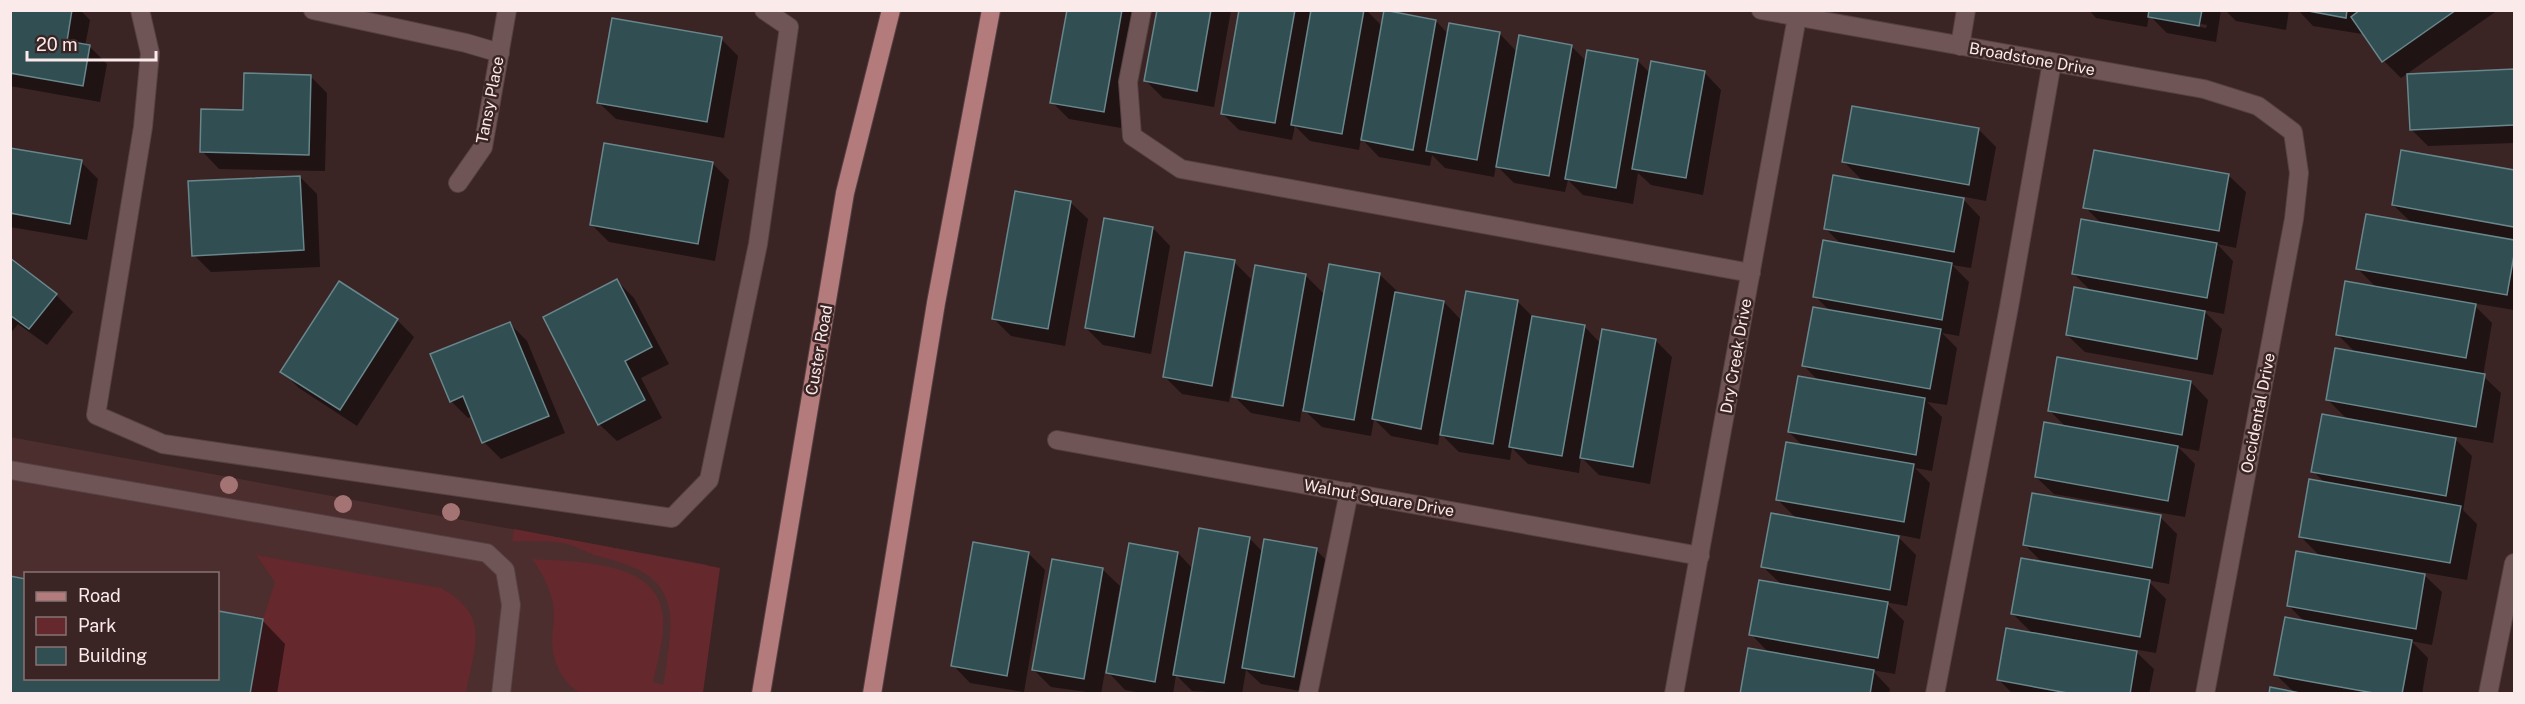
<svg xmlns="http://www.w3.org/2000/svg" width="2525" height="704" font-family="'Public Sans',sans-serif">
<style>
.built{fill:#4c2e2f;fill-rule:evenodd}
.green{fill:#64282d}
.shadow{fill:#0007;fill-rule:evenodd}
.building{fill:#314e52;stroke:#68868b;stroke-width:1.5}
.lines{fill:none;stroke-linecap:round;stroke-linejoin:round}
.minor-casing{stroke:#554143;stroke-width:20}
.major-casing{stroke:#554143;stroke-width:20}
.minor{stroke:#705556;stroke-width:18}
.major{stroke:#b47b7d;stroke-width:18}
.tree{fill:#a47374}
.labels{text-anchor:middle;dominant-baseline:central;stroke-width:5;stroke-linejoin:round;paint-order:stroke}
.street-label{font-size:16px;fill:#faeaea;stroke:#3b2424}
</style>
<rect width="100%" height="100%" fill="#3b2424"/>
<!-- built -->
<path class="built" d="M 10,437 L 708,565 L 685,693 L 11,693 ZM 26,574 L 218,574 L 218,678 L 26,678 Z"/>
<!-- green -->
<g class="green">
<path d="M 514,529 L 720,568 L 703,693 C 683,694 590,697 579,692 C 562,683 552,660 552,641 C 552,632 554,623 554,614 C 554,595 543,574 532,559 C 574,562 660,559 663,618 C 665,636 657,664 653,682 L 663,685 C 666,672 667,658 669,644 C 677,587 653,570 601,557 C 589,554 578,547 567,544 C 550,540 529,542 512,541 Z"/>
<path d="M 256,555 L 441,588 C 492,616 474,646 466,693 L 250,694 L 263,619 L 275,582 Z"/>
</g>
<!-- shadow -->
<g class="shadow">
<polygon points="10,10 80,10 90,20 85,46 90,47 107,64 100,102 10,86"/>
<polygon points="1068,10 1142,10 1121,128 1069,119 1052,102"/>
<polygon points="1158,10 1231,10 1214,107 1163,98 1146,81"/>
<polygon points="1240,10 1366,10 1383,27 1436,21 1448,34 1499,33 1517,52 1571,46 1587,62 1638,61 1650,73 1704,72 1721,90 1703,195 1651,185 1638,173 1633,204 1583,195 1568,180 1565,192 1514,183 1496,165 1494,177 1445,168 1432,155 1430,166 1379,157 1361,138 1359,150 1310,141 1295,126 1292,140 1239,130 1222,113"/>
<path d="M 2089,10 L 2221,10 L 2216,42 L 2167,33 L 2149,15 L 2147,27 L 2096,18 ZM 2167,18 L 2207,25 L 2206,28 L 2167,21 Z"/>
<polygon points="2225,10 2289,10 2286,30 2236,21"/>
<polygon points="2298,10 2498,10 2401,78 2384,61 2363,32 2362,34 2313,26"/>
<polygon points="721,39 738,56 724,138 616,119 598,102"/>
<polygon points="2514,71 2514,143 2428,146 2411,129 2408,75"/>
<polygon points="310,76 327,93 325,171 219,169 202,151"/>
<polygon points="1978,129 1996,147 1986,201 1960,196 1980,217 1971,268 1952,265 1969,282 1959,336 1942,333 1957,348 1947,405 1927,402 1942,417 1932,471 1915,468 1930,483 1920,539 1895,534 1916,555 1907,606 1885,602 1904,621 1895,674 1872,670 1890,689 1889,694 1741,694 1769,653 1751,634 1782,585 1763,567 1798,520 1777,499 1804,447 1789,432 1819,381 1804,366 1830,311 1815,296 1842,245 1825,228 1864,182 1844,162"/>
<polygon points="10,149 81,162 98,179 87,240 10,227"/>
<polygon points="2402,152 2514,172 2514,310 2472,303 2492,323 2483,376 2501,393 2493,443 2452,436 2472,456 2463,510 2477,524 2467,580 2421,572 2442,592 2432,645 2411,641 2428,658 2422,694 2271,694 2295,693 2276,675 2305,622 2288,605 2321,557 2300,536 2325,483 2313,471 2348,420 2328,400 2356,353 2337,334 2378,289 2357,268 2412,223 2393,205"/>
<polygon points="712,163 729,180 715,261 609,242 592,225"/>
<polygon points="2228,175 2246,192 2236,248 2217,244 2233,261 2224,314 2203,310 2222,329 2213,375 2085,352 2067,335 2092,292 2073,273 2102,224 2085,207"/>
<polygon points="300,177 317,194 320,267 211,272 194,255"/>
<polygon points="1070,202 1088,219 1065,346 1011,336 994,319"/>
<polygon points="1153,228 1170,246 1151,354 1103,345 1086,328"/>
<polygon points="10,260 56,295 73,312 47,345 18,324 10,334"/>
<polygon points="1234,262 1251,279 1229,402 1182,394 1165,377"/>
<polygon points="1379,274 1397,291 1396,294 1444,302 1462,321 1517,301 1533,317 1584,326 1601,344 1655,340 1672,357 1650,484 1599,475 1581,457 1579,473 1528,464 1512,448 1510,460 1459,452 1440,433 1438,445 1391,436 1374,419 1371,436 1322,427 1302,408 1300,422 1251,413 1234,396 1306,276 1325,295"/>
<polygon points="617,281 634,298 669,364 641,378 662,418 617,441 599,424"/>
<polygon points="397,320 414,337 357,426 299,388 282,371"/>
<polygon points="509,323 527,341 565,433 501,459 484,442 473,416 468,418 451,401"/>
<polygon points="2191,382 2208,400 2199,451 2178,447 2195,464 2185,517 2054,494 2036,477 2066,427 2049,410"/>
<polygon points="2160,517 2177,534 2169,584 2147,580 2166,599 2156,653 2133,649 2154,669 2149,694 2013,694 1999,680 2033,634 2012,613 2043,563 2024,544"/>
<polygon points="1249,538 1264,553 1316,550 1333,567 1311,693 1261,684 1246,670 1242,694 1192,691 1176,675 1173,694 1147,694 1125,690 1108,672 1178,553 1193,569"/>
<polygon points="1028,553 1045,570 1024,692 970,683 953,665"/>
<polygon points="1102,569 1120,586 1101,694 1051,687 1034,670"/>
<polygon points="218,613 262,620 285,644 277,694 10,694 26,678 218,678"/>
</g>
<!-- building -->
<g class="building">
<polygon points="10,10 72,10 67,41 90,45 83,86 10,73"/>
<polygon points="1067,10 1122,10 1104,112 1050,103"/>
<polygon points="1157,10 1211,10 1197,91 1144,81"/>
<polygon points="1239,10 1295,10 1275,123 1221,114"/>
<polygon points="1311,10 1364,10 1342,134 1291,125"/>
<polygon points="1384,10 1436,20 1413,150 1361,140"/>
<polygon points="2149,10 2202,10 2199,26 2148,17"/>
<polygon points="2303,10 2347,10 2346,18"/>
<polygon points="2360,10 2456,10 2382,62 2351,17"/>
<polygon points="612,18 722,37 707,122 597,103"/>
<polygon points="1449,23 1500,32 1477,160 1426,151"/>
<polygon points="1519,35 1572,45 1549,176 1496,167"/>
<polygon points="1587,50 1638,59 1616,188 1565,179"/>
<polygon points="1651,61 1705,71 1686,178 1632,169"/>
<polygon points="2514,69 2514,125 2410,130 2407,74"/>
<polygon points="244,73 311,75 309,155 200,152 201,109 243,110"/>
<polygon points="1852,106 1979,128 1969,185 1842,162"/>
<polygon points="604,143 713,162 698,244 590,225"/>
<polygon points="10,148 82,160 70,224 10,213"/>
<polygon points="2094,150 2229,174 2219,231 2083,208"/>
<polygon points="2401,150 2514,170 2514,227 2392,205"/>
<polygon points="1833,175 1964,198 1954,252 1824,229"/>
<polygon points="300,176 304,250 192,256 188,181"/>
<polygon points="1015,191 1071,201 1048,329 992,319"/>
<polygon points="2366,214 2514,240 2514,255 2507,295 2356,269"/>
<polygon points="1104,218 1153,227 1134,337 1085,328"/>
<polygon points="2081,219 2217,243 2207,298 2072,274"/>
<polygon points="1823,240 1952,263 1942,320 1813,297"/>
<polygon points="1185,252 1235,260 1212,386 1163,377"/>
<polygon points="10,258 57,294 29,329 10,315"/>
<polygon points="1329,264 1380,273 1354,420 1303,411"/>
<polygon points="1255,265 1306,274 1283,406 1232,397"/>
<polygon points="617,279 652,347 625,361 645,400 598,425 543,317"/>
<polygon points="339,281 398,319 340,410 280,372"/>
<polygon points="2345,281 2476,304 2466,358 2336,335"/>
<polygon points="2074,287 2205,311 2197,359 2066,335"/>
<polygon points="1466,291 1518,300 1493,444 1440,435"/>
<polygon points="1395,292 1444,301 1421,429 1372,419"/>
<polygon points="1813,307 1941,329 1930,389 1802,366"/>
<polygon points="1532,316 1585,325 1562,456 1509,447"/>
<polygon points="510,322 549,416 482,443 463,396 450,402 430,354"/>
<polygon points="1602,329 1656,339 1633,467 1580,458"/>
<polygon points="2335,348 2485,374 2476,427 2326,400"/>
<polygon points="2057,357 2191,381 2182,435 2048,411"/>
<polygon points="1798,376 1925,398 1916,455 1788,432"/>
<polygon points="2322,414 2456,438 2446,496 2311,472"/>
<polygon points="2044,422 2178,446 2168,501 2035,477"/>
<polygon points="1786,442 1914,464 1904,522 1776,500"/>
<polygon points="2309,479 2461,506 2450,563 2299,537"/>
<polygon points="2032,493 2161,515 2152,568 2023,545"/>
<polygon points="1771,513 1899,536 1890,590 1761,567"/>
<polygon points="1199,528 1250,537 1224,683 1173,675"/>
<polygon points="1264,539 1317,548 1294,677 1242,668"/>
<polygon points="973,542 1029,552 1007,676 951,666"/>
<polygon points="1129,543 1178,552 1155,682 1106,673"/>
<polygon points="2296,551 2425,574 2416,629 2287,606"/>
<polygon points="2021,558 2150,580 2140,637 2011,614"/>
<polygon points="1052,559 1103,568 1084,679 1032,670"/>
<polygon points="10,576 26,579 26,678 218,678 218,611 263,619 250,694 10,694"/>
<polygon points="1759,580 1888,602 1878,658 1749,635"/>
<polygon points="2285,617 2412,640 2402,694 2379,694 2274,675"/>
<polygon points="2006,628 2137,651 2130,694 2073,694 1997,680"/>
<polygon points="1748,648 1874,670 1870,694 1740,694"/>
<polygon points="2270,687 2305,694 2269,694"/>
</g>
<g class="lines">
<!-- minor casing -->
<g class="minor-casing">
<g id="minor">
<polyline points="140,10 150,53 143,127 96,415 163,444 672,518 709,480 758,244 789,27 764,10"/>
<polyline points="313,10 466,43 500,53"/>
<polyline points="1142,10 1128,82 1132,136 1181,169 1751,273"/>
<polyline points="1761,10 2204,89 2258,106 2293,132 2299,173 2294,219 2205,694"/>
<polyline points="1960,46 1966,10"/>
<polyline points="458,183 483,147 507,10"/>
<polyline points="1057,440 1700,556"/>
<polyline points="10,470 487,553 505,570 511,605 501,694"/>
<polyline points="1308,694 1349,492"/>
<polyline points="1674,694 1797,17"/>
<polyline points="1935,694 2009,307 2052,62"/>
<polyline points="2488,694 2514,563"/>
</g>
</g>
<!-- major casing -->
<g class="major-casing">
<g id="major">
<polyline points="761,694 845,193 891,10"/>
<polyline points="872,694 936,303 991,10"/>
</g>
</g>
<!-- minor -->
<use href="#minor" class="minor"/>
<!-- major -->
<use href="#major" class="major"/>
</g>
<!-- trees -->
<g class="tree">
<circle cx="229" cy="485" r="9"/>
<circle cx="343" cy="504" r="9"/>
<circle cx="451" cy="512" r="9"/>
</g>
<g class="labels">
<!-- street labels -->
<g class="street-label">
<text transform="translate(2032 59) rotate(10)">Broadstone Drive</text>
<text transform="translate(490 100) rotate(-79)">Tansy Place</text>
<text transform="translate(819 350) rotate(-80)">Custer Road</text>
<text transform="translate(1736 356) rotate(-80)">Dry Creek Drive</text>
<text transform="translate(2258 413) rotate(-79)">Occidental Drive</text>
<text transform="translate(1379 498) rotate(10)">Walnut Square Drive</text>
</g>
</g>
<!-- border -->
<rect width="2525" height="704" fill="none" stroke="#faeaea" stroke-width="24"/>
<!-- legend -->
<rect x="24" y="572" width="195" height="108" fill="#3b2424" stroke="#877373" stroke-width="1.5"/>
<rect x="36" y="592" width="30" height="9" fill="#b47b7d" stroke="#877373" stroke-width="1.5"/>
<text x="78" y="602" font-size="18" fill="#faeaea">Road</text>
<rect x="36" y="617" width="30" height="18" fill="#64282d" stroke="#877373" stroke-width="1.5"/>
<text x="78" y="632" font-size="18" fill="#faeaea">Park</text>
<rect x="36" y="647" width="30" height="18" fill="#314e52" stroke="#877373" stroke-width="1.5"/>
<text x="78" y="662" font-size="18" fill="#faeaea">Building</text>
<!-- scale -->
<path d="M27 51v9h129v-9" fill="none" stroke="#faeaea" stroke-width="3"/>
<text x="36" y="51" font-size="18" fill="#faeaea" stroke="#3b2424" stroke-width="4.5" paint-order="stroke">20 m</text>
</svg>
